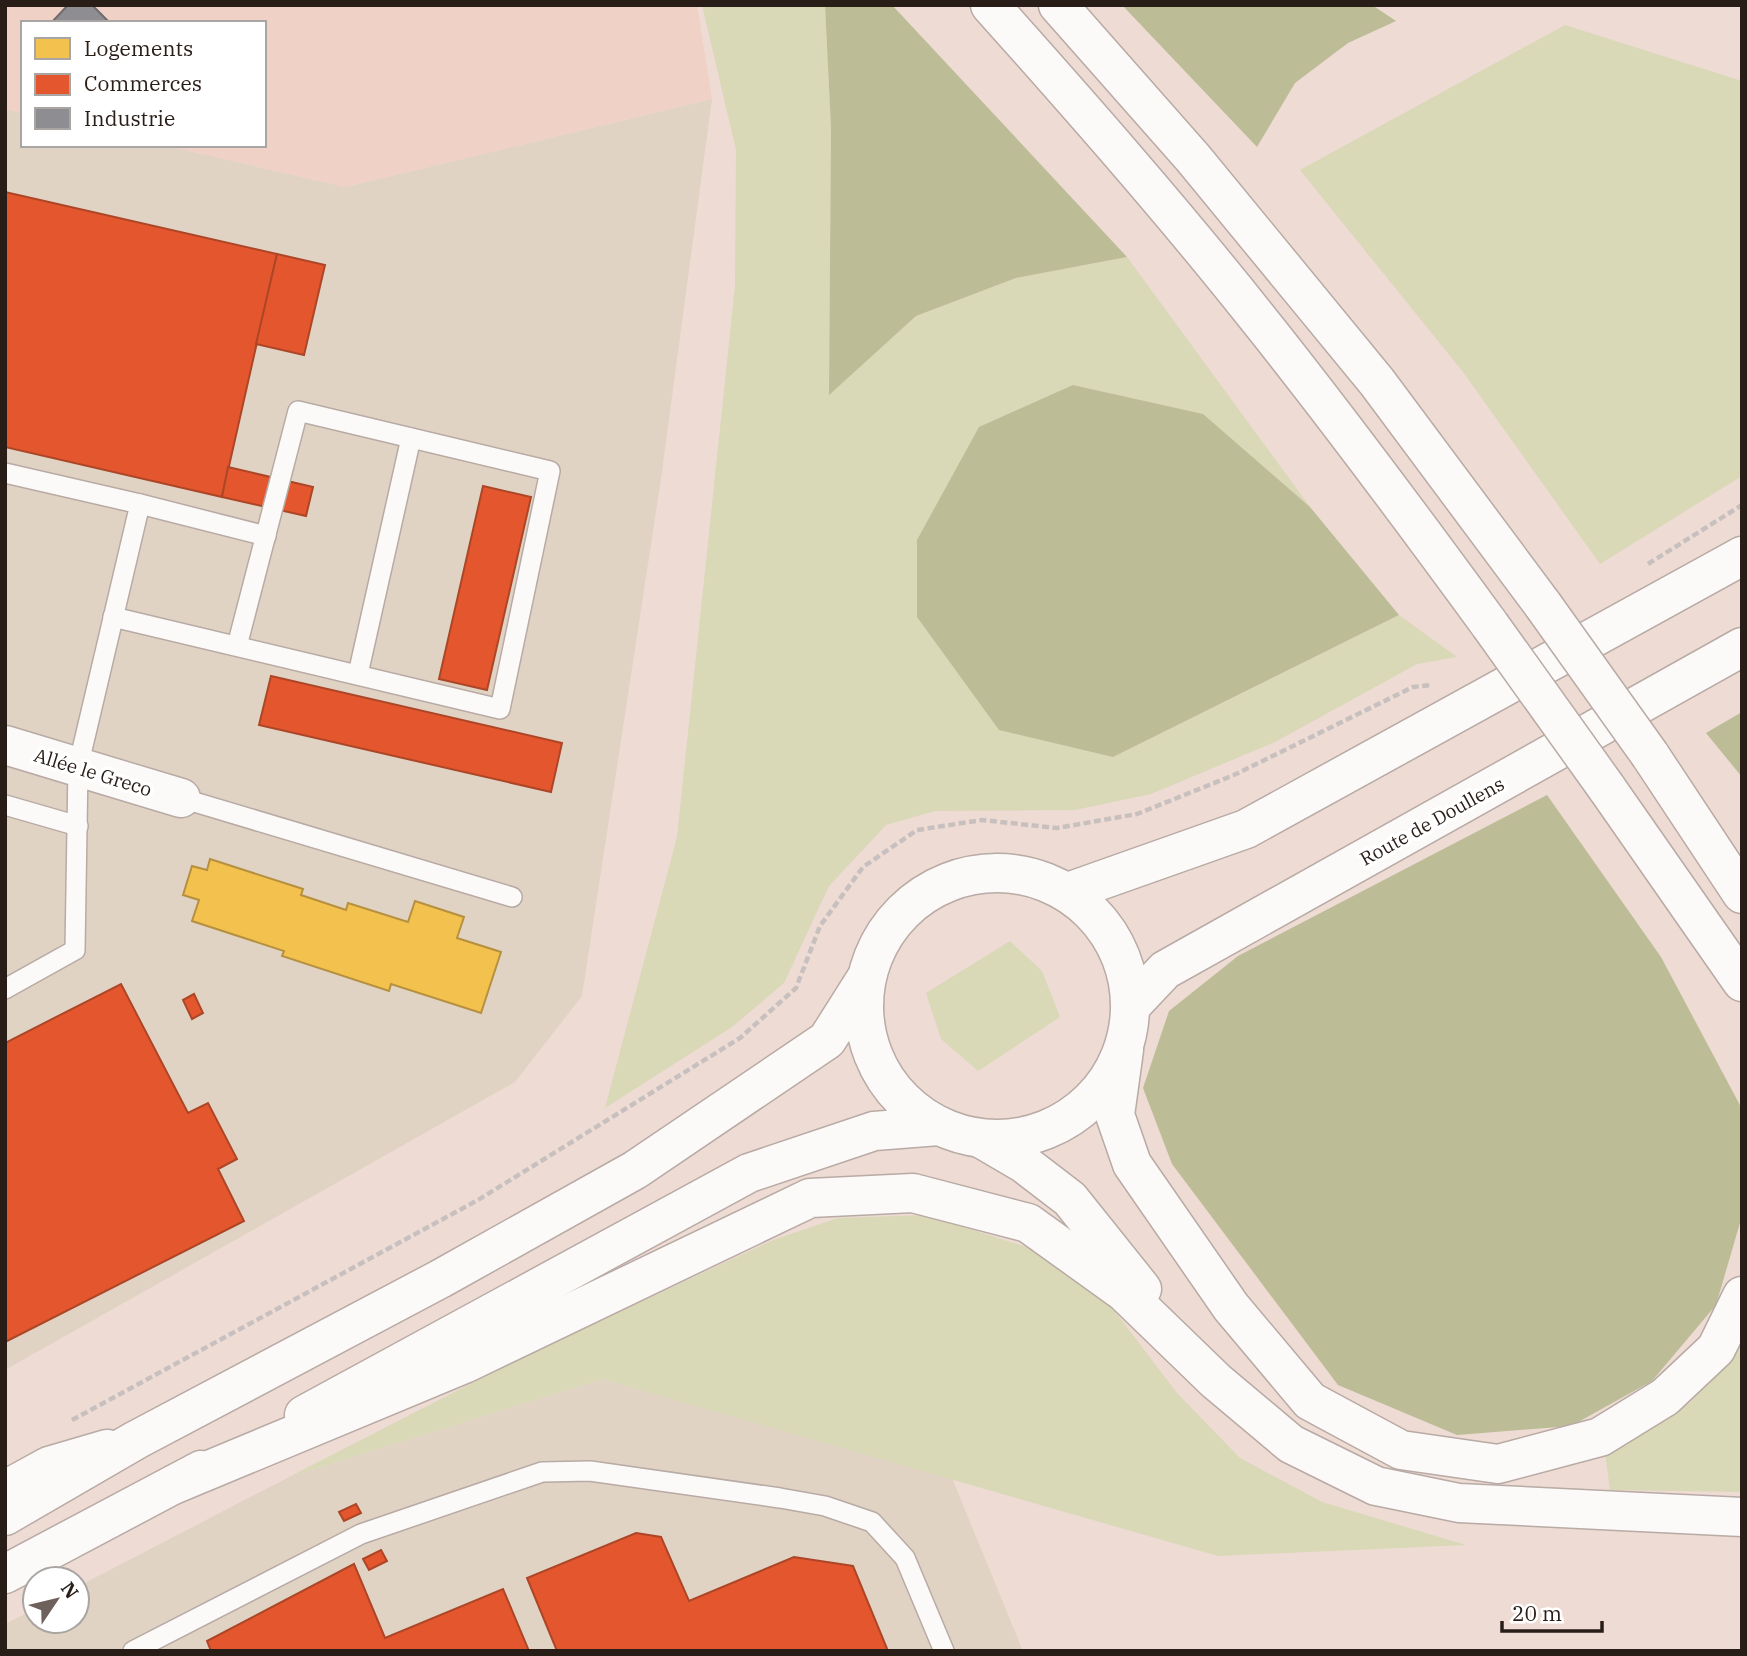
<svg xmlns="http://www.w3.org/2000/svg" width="1747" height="1656" font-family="'IBM Plex Serif',serif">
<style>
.commercial{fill:#e1d3c4}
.built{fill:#f0d1c5}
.green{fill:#d9d8b7}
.forest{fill:#bcbc97}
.homes{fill:#f2c14e;stroke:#b6903e;stroke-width:2}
.shops{fill:#e4572e;stroke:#ac4627;stroke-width:2}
.industry{fill:#8d8d92;stroke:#6f6b6d;stroke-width:2}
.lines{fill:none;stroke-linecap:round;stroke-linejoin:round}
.lane-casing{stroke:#b8aaa4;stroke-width:22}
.street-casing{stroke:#b8aaa4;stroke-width:41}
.primary-casing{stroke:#b8aaa4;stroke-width:41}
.highway-casing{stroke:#b8aaa4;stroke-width:41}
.path{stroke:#c7c0be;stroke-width:4.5;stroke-dasharray:7 3.5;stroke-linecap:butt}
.lane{stroke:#fcfaf9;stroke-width:19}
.street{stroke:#fcfaf9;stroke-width:38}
.primary{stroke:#fcfaf9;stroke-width:38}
.highway{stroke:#fcfaf9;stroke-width:38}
.highway-bridge-casing{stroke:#b8aaa4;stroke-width:41;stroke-linecap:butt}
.highway-bridge{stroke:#fcfaf9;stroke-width:38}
.labels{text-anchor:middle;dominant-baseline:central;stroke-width:7;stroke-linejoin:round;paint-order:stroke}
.street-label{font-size:19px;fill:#291d18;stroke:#fff}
</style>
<rect width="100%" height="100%" fill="#eedbd4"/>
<!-- commercial -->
<g class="commercial">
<polygon points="712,99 661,479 582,996 515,1082 5,1370 5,109 23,113 23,145 164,145 345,187"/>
<polygon points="602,1379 952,1478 1023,1651 5,1651 5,1624 35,1609 35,1621 77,1621 77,1587 289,1477"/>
</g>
<!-- built -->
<polygon class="built" points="5,5 697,5 712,99 345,187 164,145 264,145 264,23 23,23 23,113 5,109"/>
<!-- green -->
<g class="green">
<polygon points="702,5 825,5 831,128 829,394 916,316 1016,278 1127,257 1310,507 1202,414 1073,385 1113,757 1399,615 1457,657 1417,664 1275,742 1151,794 1075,810 935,811 886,825 829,886 784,983 732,1027 605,1108 677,837 735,286 736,150"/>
<polygon points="1565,25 1742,81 1742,476 1600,564 1463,372 1300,170"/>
<polygon points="1010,941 1042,971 1060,1017 978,1071 941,1039 926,993"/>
<polygon points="925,1215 1033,1249 1110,1305 1177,1393 1240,1458 1322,1502 1466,1545 1218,1556 602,1379 289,1477 519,1359 773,1240 838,1218"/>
<polygon points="1742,1338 1742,1492 1610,1490 1605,1453 1691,1402"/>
</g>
<!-- forest -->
<g class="forest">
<polygon points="825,5 892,5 1127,257 1016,278 916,316 829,395 831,128"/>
<polygon points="1122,5 1372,5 1396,21 1348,43 1295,83 1257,147"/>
<polygon points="1073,385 1203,414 1310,507 1399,615 1113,757 999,730 917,617 917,540 979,427"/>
<polygon points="1742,712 1742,777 1706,733"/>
<polygon points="1547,795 1661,957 1742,1109 1742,1216 1716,1305 1652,1381 1571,1426 1457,1435 1338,1385 1172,1164 1143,1088 1169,1011 1238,956"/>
</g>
<!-- homes -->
<polygon class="homes" points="210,859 303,889 301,895 346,910 348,903 408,922 415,901 464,917 457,938 501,952 481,1013 391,984 389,991 282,956 284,951 192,921 199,900 183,895 192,866 207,870"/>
<!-- shops -->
<g class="shops">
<polygon points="5,192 277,254 222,497 5,447"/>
<polygon points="277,254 325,265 304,355 256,344"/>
<polygon points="228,467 313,487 306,516 222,497"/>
<polygon points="483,486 531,497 487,690 439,679"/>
<polygon points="271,676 562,743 551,792 259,725"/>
<polygon points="121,984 188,1113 208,1103 237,1159 218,1169 244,1221 5,1342 5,1043"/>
<polygon points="194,994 203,1013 192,1019 183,1000"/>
<polygon points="356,1504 361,1513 344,1521 339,1512"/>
<polygon points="636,1533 661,1537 689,1601 794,1557 853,1566 888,1651 557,1651 527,1578"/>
<polygon points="381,1550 387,1561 369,1570 363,1559"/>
<polygon points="354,1564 385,1638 503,1589 529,1651 211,1651 207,1641"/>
</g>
<!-- industry -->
<polygon class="industry" points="68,5 92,5 110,23 51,23"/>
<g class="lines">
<!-- lane casing -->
<g class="lane-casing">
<g id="lane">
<polyline points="5,473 140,504 78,767 75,950 5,989"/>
<polyline points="140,504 266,536"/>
<polyline points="113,617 500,709 550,471 298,411 237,646"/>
<polyline points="358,674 411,438"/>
<polyline points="181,798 512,897"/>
<polyline points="5,805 78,826"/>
<polyline points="133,1651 361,1534 542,1472 590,1471 780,1498 825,1506 872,1522 905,1558 944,1651"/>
</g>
</g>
<!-- street casing -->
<g class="street-casing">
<g id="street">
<polyline points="5,745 181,798"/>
<polyline points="5,1490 49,1466 107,1449"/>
</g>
</g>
<!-- primary casing -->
<g class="primary-casing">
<g id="primary">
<circle cx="997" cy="1006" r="133"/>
<polyline points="1068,892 1246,829 1742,556"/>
<polyline points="1131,1006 1165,970 1742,647"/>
<polyline points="304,1415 749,1173 874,1131 939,1126"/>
<polyline points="5,1516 136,1440 440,1279 635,1170 827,1040 865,980"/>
<polyline points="5,1574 201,1470"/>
</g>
</g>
<!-- highway casing -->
<g class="highway-casing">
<g id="highway">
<path d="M 990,5 C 1081,107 1171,209 1256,316 C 1337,417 1414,521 1490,625"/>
<polyline points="1058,5 1193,158 1377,382 1543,605"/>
<polyline points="1650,755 1742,894"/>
<polyline points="1606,787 1742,982"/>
<polyline points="1124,1050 1115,1115 1132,1164 1231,1307 1310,1401 1401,1450 1498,1464 1600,1437 1665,1397 1716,1349 1742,1296"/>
<polyline points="982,1139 1023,1163 1070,1199 1142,1289"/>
<polyline points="173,1485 464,1364 810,1198 913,1193 1028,1223 1124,1292 1216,1381 1291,1444 1376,1486 1459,1503 1742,1517"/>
</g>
</g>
<!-- path -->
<g class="path">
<polyline points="1648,564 1742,505"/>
<polyline points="72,1420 478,1200 740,1038 796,988 820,926 863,867 917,830 982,820 1057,828 1137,814 1234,775 1413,687 1431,685"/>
</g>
<!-- lane -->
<use href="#lane" class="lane"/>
<!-- street -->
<use href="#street" class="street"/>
<!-- primary -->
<use href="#primary" class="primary"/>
<!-- highway -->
<use href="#highway" class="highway"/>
<!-- highway-bridge casing -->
<g class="highway-bridge-casing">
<g id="highway-bridge">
<polyline points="1543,605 1650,755"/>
<polyline points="1490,625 1606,787"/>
</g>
</g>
<!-- highway-bridge -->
<use href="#highway-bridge" class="highway-bridge"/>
</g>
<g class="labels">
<!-- street labels -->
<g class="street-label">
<text transform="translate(93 772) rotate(17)">Allée le Greco</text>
<text transform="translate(1432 821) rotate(-29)">Route de Doullens</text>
</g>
</g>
<!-- border -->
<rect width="1747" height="1656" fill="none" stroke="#291d18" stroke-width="14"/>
<!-- legend -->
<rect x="21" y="21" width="245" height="126" fill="#ffffff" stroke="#a9a5a3" stroke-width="2"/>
<rect x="35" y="38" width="35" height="21" fill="#f2c14e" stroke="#a9a5a3" stroke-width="2"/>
<text x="84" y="56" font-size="21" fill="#291d18">Logements</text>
<rect x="35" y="74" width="35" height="21" fill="#e4572e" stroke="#a9a5a3" stroke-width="2"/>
<text x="84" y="91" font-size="21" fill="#291d18">Commerces</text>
<rect x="35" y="108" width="35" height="21" fill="#8d8d92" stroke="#a9a5a3" stroke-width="2"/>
<text x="84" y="126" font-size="21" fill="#291d18">Industrie</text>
<!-- north arrow -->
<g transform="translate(56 1600) rotate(55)"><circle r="33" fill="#ffffff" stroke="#a9a5a3" stroke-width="2"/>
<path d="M0-5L12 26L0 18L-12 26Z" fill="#6e605a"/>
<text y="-10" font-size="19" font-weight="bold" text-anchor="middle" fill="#291d18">N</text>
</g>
<!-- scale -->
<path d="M1502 1621v10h100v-10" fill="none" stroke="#291d18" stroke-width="3.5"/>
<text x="1512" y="1621" font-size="21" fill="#291d18" stroke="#ffffff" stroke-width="5" paint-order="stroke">20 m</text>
</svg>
